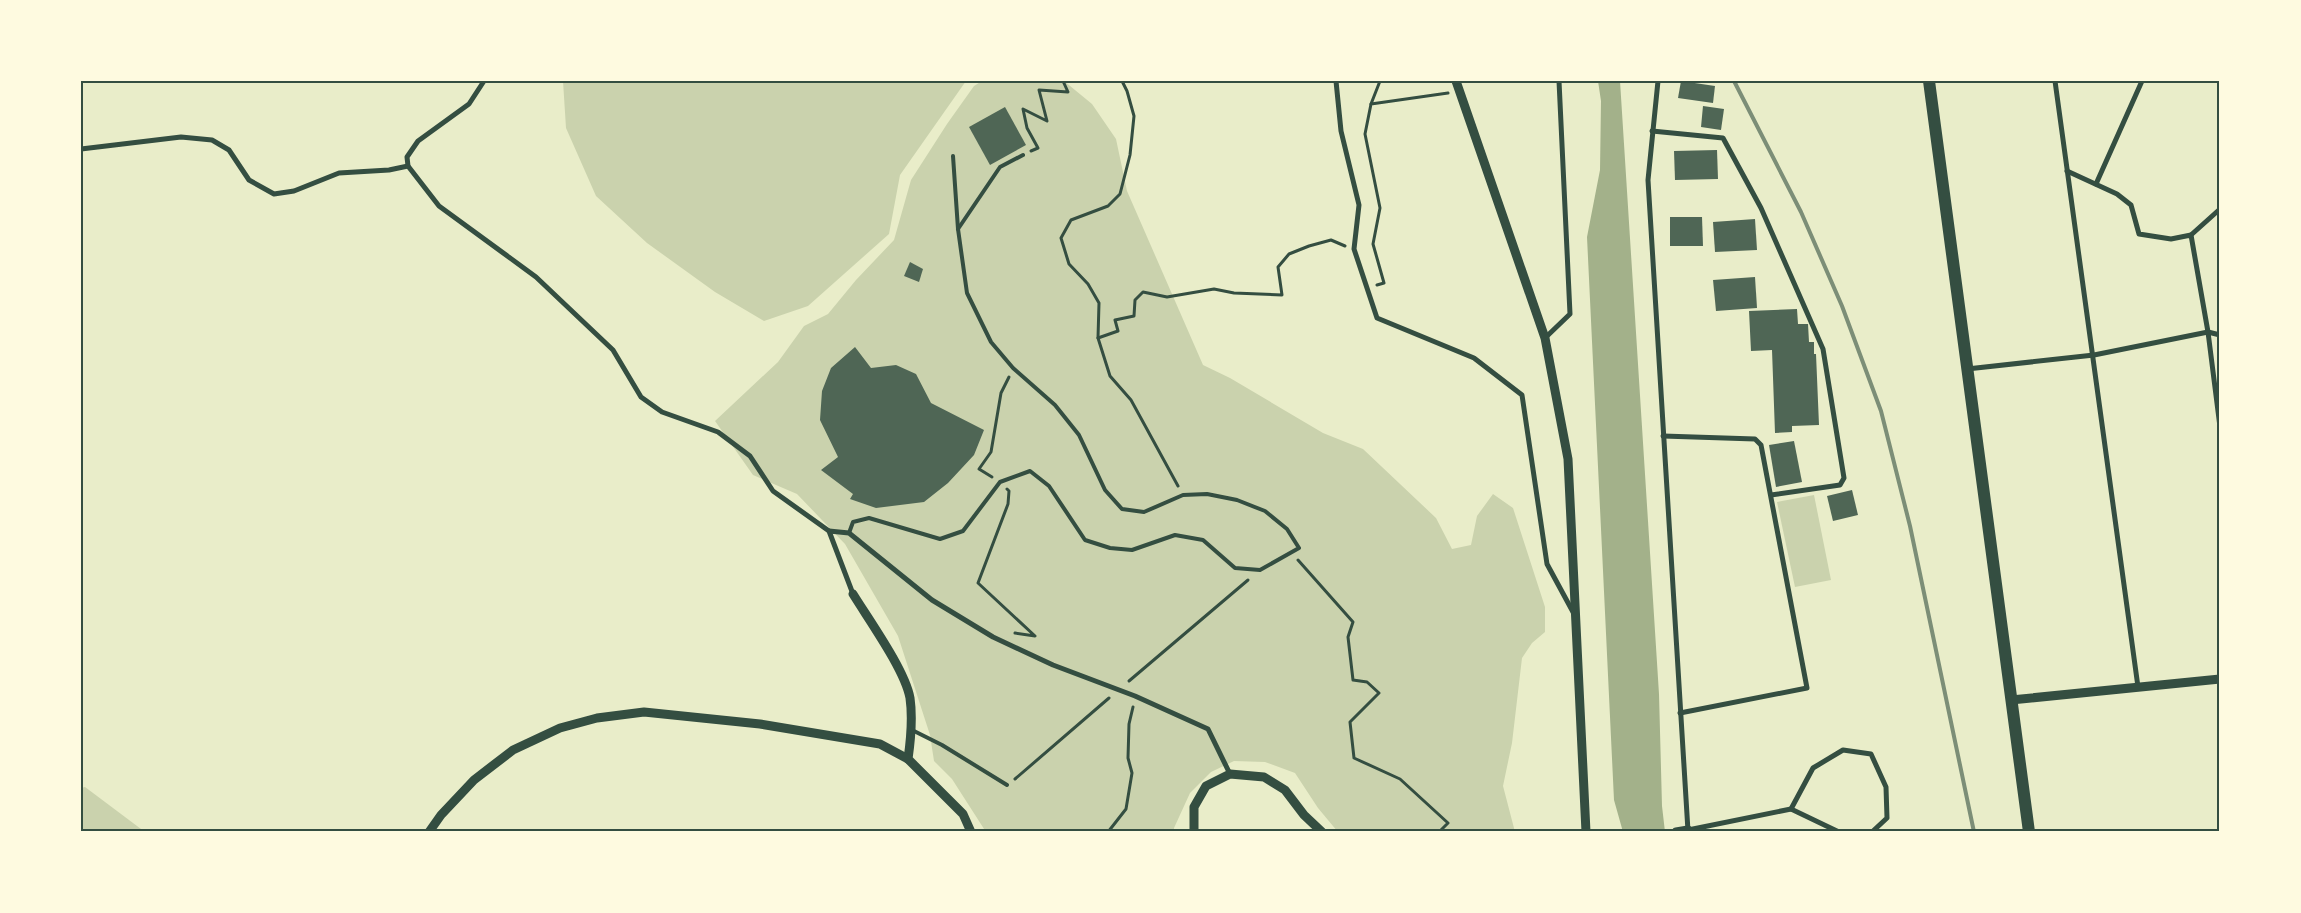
<svg xmlns="http://www.w3.org/2000/svg" width="2301" height="913" font-family="Arial,sans-serif">
<style>
.green{fill:#cad2ad}
.water{fill:#a3b18a}
.building{fill:#4f6655}
.lines{fill:none;stroke-linecap:round;stroke-linejoin:round}
.path{stroke:#344e41;stroke-width:3}
.service{stroke:#344e41;stroke-width:4}
.minor{stroke:#344e41;stroke-width:5}
.tertiary{stroke:#344e41;stroke-width:9}
.primary{stroke:#344e41;stroke-width:12}
.rail{stroke:#7c8e77;stroke-width:4}
.neatline{fill:none;stroke:#344e41;stroke-width:2}
</style>
<rect width="100%" height="100%" fill="#e9edc9"/>
<!-- green -->
<g class="green">
<polygon points="563,81 966,81 900,175 889,234 808,306 764,321 715,292 647,243 596,196 566,128"/>
<polygon points="982,81 1064,81 1092,104 1116,139 1127,191 1203,365 1230,378 1323,433 1363,449 1436,518 1452,549 1471,545 1477,516 1493,494 1513,508 1545,607 1545,632 1532,643 1522,658 1512,743 1503,786 1515,832 1338,832 1318,808 1295,773 1265,762 1234,761 1211,772 1190,793 1174,828 1174,832 986,832 952,779 934,761 930,735 898,636 845,544 797,494 753,475 715,421 778,362 804,326 828,314 856,280 894,240 911,180 947,124 974,86"/>
<polygon points="1814,495 1831,580 1795,587 1777,502"/>
<polygon points="85,787 145,832 81,832 81,788"/>
</g>
<!-- water -->
<polygon class="water" points="1598,81 1620,81 1659,694 1662,806 1665,832 1623,832 1614,800 1587,237 1600,170 1601,101"/>
<!-- building -->
<g class="building">
<polygon points="1681,81 1715,86 1713,103 1678,98"/>
<polygon points="1703,106 1724,109 1721,130 1701,127"/>
<polygon points="1005,107 1026,145 990,165 969,127"/>
<polygon points="1717,150 1718,179 1675,180 1674,151"/>
<polygon points="1670,217 1702,217 1703,246 1670,246"/>
<polygon points="1755,219 1757,250 1715,252 1713,222"/>
<polygon points="910,262 923,269 919,282 904,276"/>
<polygon points="1755,277 1757,308 1716,311 1713,280"/>
<polygon points="1797,309 1798,324 1808,324 1809,342 1814,342 1814,354 1816,354 1819,425 1792,426 1792,432 1775,433 1772,350 1751,351 1749,311"/>
<polygon points="855,347 871,368 896,365 916,374 931,403 984,430 974,455 948,483 924,502 876,508 850,499 853,494 821,470 838,457 820,420 822,391 831,368"/>
<polygon points="1794,441 1802,482 1776,487 1769,445"/>
<polygon points="1852,490 1858,515 1833,521 1827,496"/>
</g>
<g class="lines">
<!-- path -->
<g class="path">
<polyline points="1122,81 1127,91 1134,116 1130,155 1120,194 1108,206 1071,220 1061,238 1069,264 1088,284 1099,303 1098,338 1110,376 1131,400 1178,486"/>
<polyline points="1371,104 1380,81"/>
<polyline points="1031,151 1038,148 1027,128 1023,109 1047,121 1039,90 1068,92 1063,81"/>
<polyline points="1377,285 1384,283 1373,244 1380,208 1365,134 1371,104 1448,93"/>
<polyline points="1098,338 1118,331 1115,320 1134,316 1135,300 1143,292 1167,297 1214,289 1234,293 1282,295 1278,267 1289,254 1309,246 1331,240 1345,246"/>
<polyline points="992,477 979,469 991,452 1001,393 1009,377"/>
<polyline points="1007,489 1009,491 1008,504 978,583 1035,636 1015,633"/>
<polyline points="1298,560 1353,622 1348,637 1353,680 1367,682 1379,693 1350,722 1354,758 1400,779 1448,823 1439,832"/>
<polyline points="1129,681 1248,580"/>
<polyline points="1015,779 1109,698"/>
<polyline points="1108,832 1126,809 1132,773 1128,758 1129,724 1133,707"/>
</g>
<!-- service -->
<g class="service">
<polyline points="958,229 1000,167 1023,155"/>
<polyline points="849,533 853,522 869,518 940,539 963,531 1000,482 1030,471 1049,486 1085,540 1110,548 1132,550 1175,535 1203,540 1235,568 1260,570 1299,548 1287,529 1265,511 1237,500 1207,494 1183,495 1144,512 1122,509 1105,490 1079,435 1055,405 1013,368 991,342 967,293 958,229 953,156"/>
<polyline points="912,730 942,745 1007,785"/>
</g>
<!-- minor -->
<g class="minor">
<polyline points="484,81 469,104 418,141 407,157 408,166 439,206 536,277 613,350 641,397 662,412 718,432 750,456 773,491 829,531 853,594"/>
<polyline points="1336,81 1341,131 1359,205 1354,249 1377,318 1474,358 1522,395 1547,564 1573,612"/>
<polyline points="1658,81 1648,180 1688,831"/>
<polyline points="2055,81 2138,687"/>
<polyline points="1652,131 1723,138 1761,208 1823,349 1844,478 1840,485 1771,495"/>
<polyline points="81,149 181,137 212,140 229,150 249,180 274,194 294,191 339,173 389,170 408,166"/>
<polyline points="2067,171 2117,194 2131,205 2139,234 2171,239 2191,235 2208,332 2220,427"/>
<polyline points="2096,184 2142,81"/>
<polyline points="2191,235 2220,209"/>
<polyline points="1545,338 1570,314 1559,81"/>
<polyline points="1967,369 2094,355 2208,332 2220,335"/>
<polyline points="1663,436 1755,439 1761,445 1807,688 1680,713"/>
<polyline points="829,531 849,533 932,600 993,637 1053,665 1135,696 1208,729 1230,774"/>
<polyline points="1791,809 1813,768 1843,750 1871,754 1886,787 1887,818 1872,832"/>
<polyline points="1688,830 1791,809 1839,832"/>
</g>
<!-- tertiary -->
<g class="tertiary">
<polyline points="1456,81 1545,338 1568,459 1586,832"/>
<path d="M 853,594 C 869,620 905,670 910,698 C 913,719 911,738 908,759 L 963,814 L 971,832"/>
<polyline points="2011,700 2220,679"/>
<polyline points="429,832 441,815 474,780 513,750 560,728 597,718 644,712 760,724 880,744 908,759"/>
<polyline points="1194,832 1194,807 1206,786 1230,774 1264,777 1285,790 1304,815 1322,832"/>
<polyline points="1676,832 1688,830"/>
</g>
<!-- primary -->
<polyline class="primary" points="1929,81 2029,832"/>
<!-- rail -->
<polyline class="rail" points="1734,81 1801,212 1842,306 1881,411 1910,526 1974,832"/>
</g>
<!-- border -->
<rect width="2301" height="913" fill="none" stroke="#fefae0" stroke-width="165"/>
<rect x="82" y="82" width="2136" height="748" class="neatline"/>
</svg>
